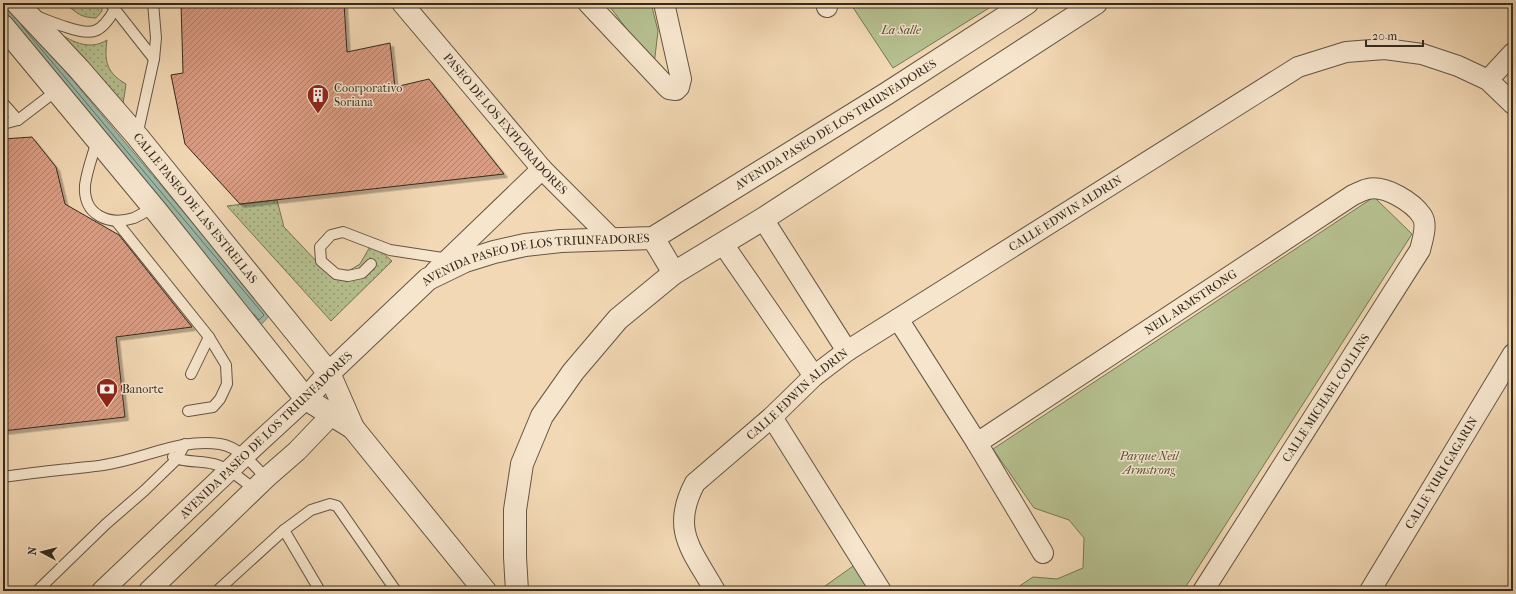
<svg xmlns="http://www.w3.org/2000/svg" width="1516" height="594" font-family="'IM FELL French Canon',serif">
<style>
.grass{fill:url(#grass-dots);stroke:#767656}
.park{fill:#b6c090;stroke:#767656}
.water{fill:#9bbaaa;stroke:#728172}
.lines{fill:none;stroke-linecap:round;stroke-linejoin:round}
.shore{stroke:#687264;stroke-width:1}
.building{fill:url(#building-hatch);stroke:#352b1d;filter:url(#shadow)}
.service-casing{stroke:#645643;stroke-width:12}
.minor-casing{stroke:#645643;stroke-width:22}
.tertiary-casing{stroke:#645643;stroke-width:24}
.service{stroke:#f7e6ce;stroke-width:10}
.minor{stroke:#f7e6ce;stroke-width:20}
.tertiary{stroke:#f7e6ce;stroke-width:22}
.labels{text-anchor:middle;dominant-baseline:central;stroke-width:3;stroke-linejoin:round;paint-order:stroke}
.park-label{font-size:12px;font-style:italic;fill:#55503a;stroke:#f7e6ce}
.poi-label{font-size:12px;fill:#352b1d;stroke:#f7e6ce;text-anchor:start}
.street-label{font-size:12px;fill:#352b1d;stroke:#f7e6ce}
</style>
<defs>
<pattern id="grass-dots" width="8" height="8" patternUnits="userSpaceOnUse"><rect width="8" height="8" fill="#b6c090"/><path d="M2 2h.1M6 6h.1" fill="none" stroke="#959c75" stroke-width="1.8" stroke-linecap="round"/></pattern>
<pattern id="building-hatch" width="6" height="6" patternUnits="userSpaceOnUse"><rect width="6" height="6" fill="#d99c84"/><path d="M-1 1l2-2M0 6l6-6M5 7l2-2" fill="none" stroke="#b17f6b"/></pattern>
<filter id="shadow"><feDropShadow dx="3.5" dy="3.5" stdDeviation="0" flood-color="#0004"/></filter>
</defs>
<rect width="100%" height="100%" fill="#f2d8b4"/>
<filter id="stains"><feTurbulence type="fractalNoise" baseFrequency=".005" numOctaves="4"/><feColorMatrix values="0 0 0 0 .2 0 0 0 0 .09 0 0 0 0 .02 0 0 0 .5 -.17"/></filter>
<radialGradient id="worn" r=".72"><stop offset=".6" stop-color="#630" stop-opacity="0"/><stop offset="1" stop-color="#630" stop-opacity=".3"/></radialGradient>
<!-- grass -->
<g class="grass">
<path d="M 63,3 L 102,3 L 102,11 L 96,18 C 77,17 78,12 63,3 Z"/>
<path d="M 53,30 C 70,40 88,52 107,40 C 104,62 107,73 126,84 L 122,111 Z"/>
<polygon points="277,200 284,227 318,263 338,271 350,270 360,264 372,243 392,261 331,321 227,206"/>
</g>
<!-- park -->
<g class="park">
<polygon points="607,3 651,3 658,31 654,65"/>
<polygon points="850,3 997,3 893,68"/>
<polygon points="1374,197 1412,234 1183,591 1012,591 1033,577 1057,579 1083,568 1084,538 1069,520 1034,508 993,449"/>
<polygon points="856,564 871,591 818,591"/>
</g>
<!-- water -->
<polygon class="water" points="3,3 8,3 270,315 259,327 3,17"/>
<g class="lines">
<!-- shore -->
<polyline class="shore" points="21,25 264,315 259,320 254,314"/>
</g>
<!-- building -->
<g class="building">
<polygon points="181,3 344,3 347,52 390,43 395,87 429,79 504,174 240,204 185,144 171,75 183,73"/>
<polygon points="32,137 56,167 65,204 119,235 192,327 116,337 125,417 3,431 3,139"/>
</g>
<g class="lines">
<!-- service casing -->
<g class="service-casing">
<g id="service">
<polyline points="110,3 154,59"/>
<path d="M 36,16 C 46,20 56,24 66,27 C 92,36 101,34 115,9"/>
<polyline points="3,103 18,120"/>
<polyline points="3,124 18,120 56,91"/>
<polyline points="137,136 154,59 156,38 153,3"/>
<path d="M 97,140 C 93,155 87,170 85,185 C 83,215 108,226 134,218 C 140,215 147,211 153,208"/>
<polyline points="116,221 209,337 226,365 227,384 220,399 213,407 188,411"/>
<polyline points="371,264 362,273 348,276 336,274 321,261 320,247 331,235 343,232 390,250 449,259"/>
<polyline points="191,374 209,337"/>
<path d="M 173,457 C 180,462 204,461 214,464 C 229,468 241,479 254,489"/>
<path d="M 3,477 C 25,474 47,471 70,469 C 83,467 96,467 109,464 C 146,458 181,438 220,444 C 239,447 253,464 266,478"/>
<polyline points="284,530 320,591"/>
<polyline points="37,591 106,524 144,491 177,459 185,444"/>
<polyline points="217,591 284,530 311,510 330,504 337,506 396,591"/>
</g>
</g>
<!-- minor casing -->
<g class="minor-casing">
<g id="minor">
<path id="s1" d="M 402,3 L 542,169 L 613,240"/>
<polyline points="588,3 665,85 669,89 676,90 679,87 681,79 664,3"/>
<polyline points="826,3 827,7"/>
<polyline points="1488,80 1513,53"/>
<polyline points="763,219 847,351"/>
<polyline points="723,244 814,376"/>
<polyline points="435,272 542,169"/>
<polyline points="898,319 977,443 1043,553"/>
<polyline points="772,417 881,591"/>
<path id="s2" d="M 977,443 L 1353,195 C 1358,193 1363,190 1368,189 C 1385,185 1413,202 1422,216 C 1428,225 1422,241 1420,250 L 1203,591"/>
<polyline points="102,591 258,443 306,399"/>
<polyline points="149,591 266,478 297,451 342,404"/>
<path id="s3" d="M 715,591 C 692,550 670,530 695,483 L 772,417 L 814,376 L 847,351 L 1298,67 L 1346,52 L 1385,49 L 1422,54 L 1458,66 L 1488,80 L 1513,104"/>
<path id="s4" d="M 1370,591 L 1513,354"/>
</g>
</g>
<!-- tertiary casing -->
<g class="tertiary-casing">
<g id="tertiary">
<path id="s5" d="M 17,3 L 79,69 L 137,136 L 329,373 L 353,428 L 485,591"/>
<polyline points="3,26 158,213 306,399 353,428"/>
<polyline points="653,238 674,273"/>
<path id="s6" d="M 306,399 L 329,373 L 428,279 L 465,261 L 494,252 L 525,245 L 561,241 L 653,238 L 886,94 L 1027,3"/>
<polyline points="517,591 515,557 515,510 522,464 542,416 573,372 618,319 674,273 763,219 1096,3"/>
</g>
</g>
<!-- service -->
<use href="#service" class="service"/>
<!-- minor -->
<use href="#minor" class="minor"/>
<!-- tertiary -->
<use href="#tertiary" class="tertiary"/>
</g>
<!-- icons -->
<defs>
<g id="building-pin" transform="scale(1.15)"><path d="M0 17L-7.5 6A9.5 9.5 0 1 1 7.5 6Z" fill="#8f2418" stroke="#f7e6ce"/><path d="M-4-6H4V6H1V3H-1V6H-4ZM-2.5-4.3h1.7v1.8h-1.7ZM.8-4.3h1.7v1.8H.8ZM-2.5-1h1.7V.8h-1.7ZM.8-1h1.7V.8H.8Z" fill="#fff"/></g>
<g id="bank-pin" transform="scale(1.15)"><path d="M0 17L-7.5 6A9.5 9.5 0 1 1 7.5 6Z" fill="#8f2418" stroke="#f7e6ce"/><path d="M-6-4H6V4H-6ZM0-2.3a2.3 2.3 0 1 0 0 4.6a2.3 2.3 0 1 0 0-4.6Z" fill="#fff"/></g>
</defs>
<g fill-rule="evenodd">
<use href="#building-pin" x="318" y="95"/>
<use href="#bank-pin" x="107" y="389"/>
</g>
<g class="labels">
<!-- park labels -->
<g class="park-label">
<text x="901" y="30">La Salle</text>
<text x="1149" y="456">Parque Neil<tspan x="1149" dy="14">Armstrong</tspan></text>
</g>
<!-- poi labels -->
<g class="poi-label">
<text x="334" y="88">Coorporativo<tspan x="334" dy="14">Soriana</tspan></text>
<text x="122" y="389">Banorte</text>
</g>
<!-- street labels -->
<g class="street-label">
<text stroke="none"><textPath href="#s1" startOffset="159">PASEO DE LOS EXPLORADORES</textPath></text>
<text stroke="none"><textPath href="#s6" startOffset="618">AVENIDA PASEO DE LOS TRIUNFADORES</textPath></text>
<text stroke="none"><textPath href="#s5" startOffset="272">CALLE PASEO DE LAS ESTRELLAS</textPath></text>
<text stroke="none"><textPath href="#s3" startOffset="577">CALLE EDWIN ALDRIN</textPath></text>
<text stroke="none"><textPath href="#s6" startOffset="282">AVENIDA PASEO DE LOS TRIUNFADORES</textPath></text>
<text stroke="none"><textPath href="#s2" startOffset="256">NEIL ARMSTRONG</textPath></text>
<text stroke="none"><textPath href="#s3" startOffset="253">CALLE EDWIN ALDRIN</textPath></text>
<text transform="translate(1326 398) rotate(-57)">CALLE MICHAEL COLLINS</text>
<text transform="translate(266 435) rotate(-44)">AVENIDA PASEO DE LOS TRIUNFADORES</text>
<text stroke="none"><textPath href="#s4" startOffset="138">CALLE YURI GAGARIN</textPath></text>
</g>
</g>
<!-- margin -->
<rect width="1516" height="594" fill="none" stroke="#f2d8b4" stroke-width="16"/>
<rect x="4" y="4" width="1508" height="586" fill="none" stroke="#352b1d" stroke-width="2"/>
<rect x="8" y="8" width="1500" height="578" fill="none" stroke="#352b1d"/>
<!-- north arrow -->
<g transform="translate(42 552) rotate(277)" stroke="#f7e6ce" stroke-width="3" paint-order="stroke">
<path d="M0-3L7 15L0 10L-7 15Z" fill="#352b1d"/>
<text y="-6" font-size="11" font-weight="bold" text-anchor="middle" fill="#352b1d">N</text>
</g>
<!-- scale -->
<path d="M1366 40v6h57v-6" fill="none" stroke="#352b1d" stroke-width="2"/>
<text x="1372" y="40" font-size="12" fill="#352b1d" stroke="#f7e6ce" stroke-width="3" paint-order="stroke">20 m</text>
<rect width="100%" height="100%" filter="url(#stains)"/>
<rect width="100%" height="100%" fill="url(#worn)"/>
</svg>
